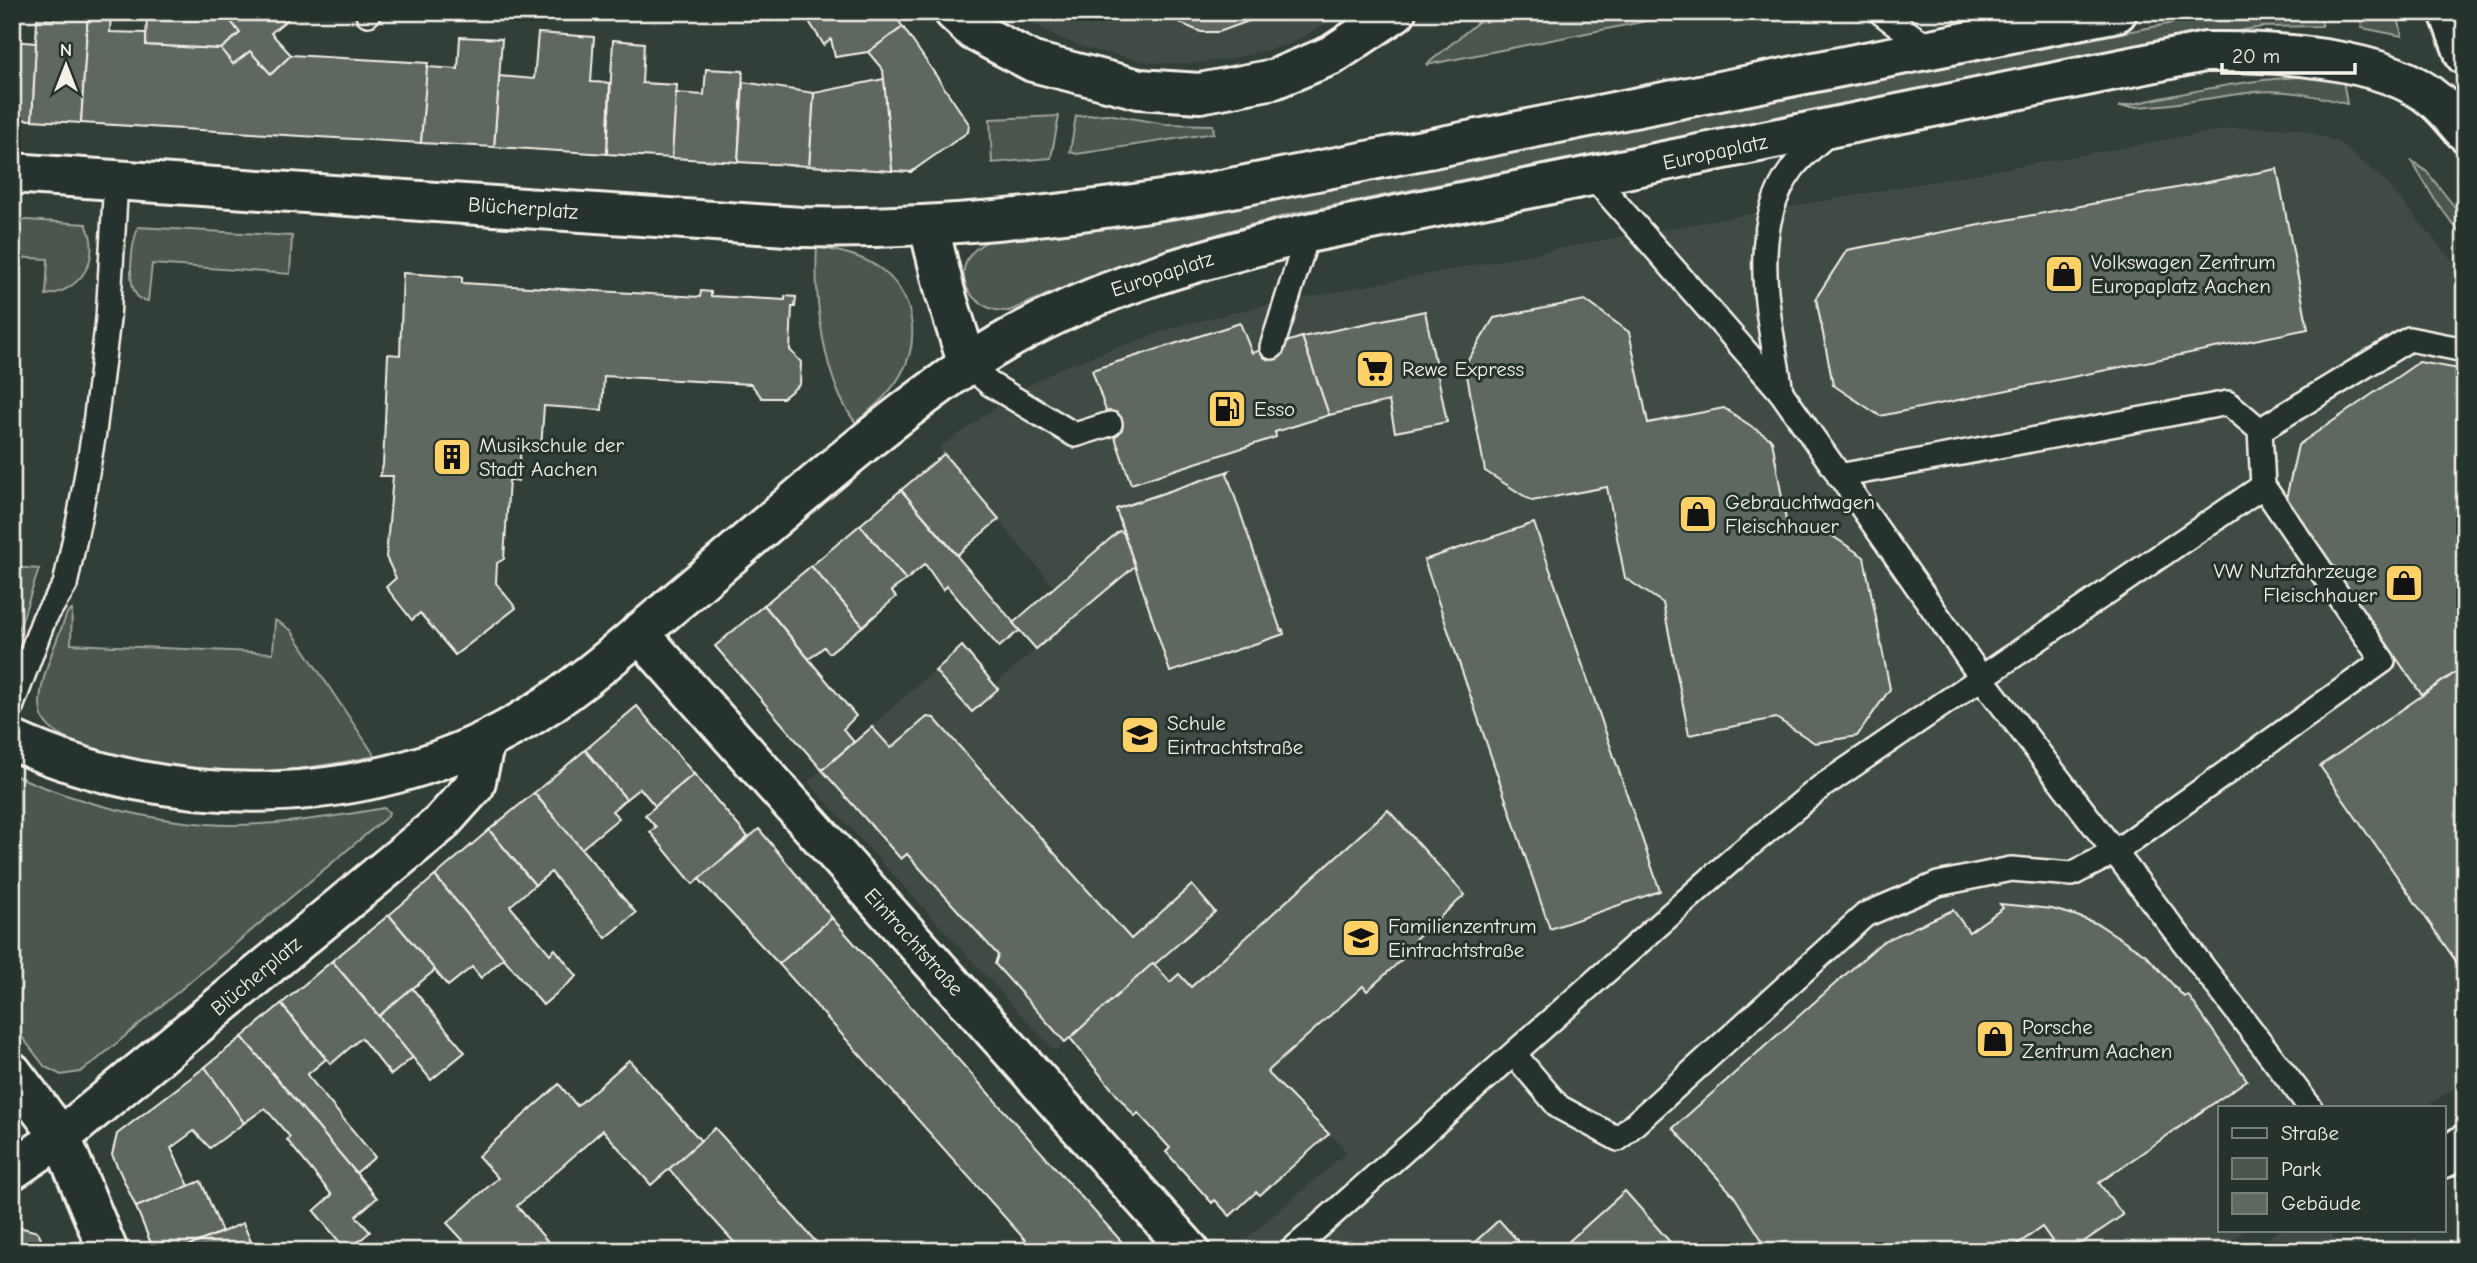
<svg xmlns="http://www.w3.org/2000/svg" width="2477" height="1263" font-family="'Comic Neue',sans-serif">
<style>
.built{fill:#404b44}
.green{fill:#4c564f;stroke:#a0a49c;stroke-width:2}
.building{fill:#5f6861;stroke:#f4f1e8;stroke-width:2}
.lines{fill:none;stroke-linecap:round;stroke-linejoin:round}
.lane-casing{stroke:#f4f1e8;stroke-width:28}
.street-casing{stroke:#f4f1e8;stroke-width:44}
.primary-casing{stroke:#f4f1e8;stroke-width:44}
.lane{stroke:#26332d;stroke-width:23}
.street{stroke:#26332d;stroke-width:38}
.primary{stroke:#26332d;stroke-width:38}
.labels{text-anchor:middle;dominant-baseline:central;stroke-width:6;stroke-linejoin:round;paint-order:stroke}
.street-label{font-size:21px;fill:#f4f1e8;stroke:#26332d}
.poi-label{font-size:21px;fill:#f4f1e8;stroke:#26332d;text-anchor:start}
</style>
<rect width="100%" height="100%" fill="#323e38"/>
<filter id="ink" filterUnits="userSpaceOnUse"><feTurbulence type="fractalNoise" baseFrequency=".0143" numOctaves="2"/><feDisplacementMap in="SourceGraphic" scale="14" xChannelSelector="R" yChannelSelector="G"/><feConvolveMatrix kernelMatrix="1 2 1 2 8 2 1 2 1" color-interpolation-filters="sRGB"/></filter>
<g filter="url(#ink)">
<!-- built -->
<g class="built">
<polygon points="1013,12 1347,12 1290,44 1226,60 1193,63 1155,63 1089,49 1061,39"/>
<polygon points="2233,128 2297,128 2338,142 2384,180 2465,276 2465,1081 2425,1107 2220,1107 2220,1230 2246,1230 2216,1251 1258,1251 1247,1238 1347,1152 1295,1096 1292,1098 1180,974 1170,982 1153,964 1055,1051 808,782 962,646 994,685 1036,649 1013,623 1054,587 939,448 1017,392 1062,367 1182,325 1253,308 1614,238"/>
<polygon points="2279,1230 2328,1230 2343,1251 2249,1251"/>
</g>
<!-- green -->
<g class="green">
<polygon points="1490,12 1692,12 1426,65"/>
<path d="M 2230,12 L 2321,12 L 2322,26 L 2261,27 L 1930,87 L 1295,213 C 1196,238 1101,270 1009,311 C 970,313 945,269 981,245 C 1001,232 1056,234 1081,231 C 1118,226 1155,219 1192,213 Z"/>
<polygon points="2360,12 2397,12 2402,36 2362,28"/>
<path d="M 2317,76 L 2343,80 L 2347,104 C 2317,96 2287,89 2255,92 C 2209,97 2166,108 2119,107 C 2185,93 2250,78 2317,76 Z"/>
<polygon points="1107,114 1165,124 1213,125 1214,133 1077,154 1070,152 1076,116"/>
<polygon points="1059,116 1051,158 992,163 990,119"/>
<polygon points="2411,160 2427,172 2465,220 2465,240 2435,200"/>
<path d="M 12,219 L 86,224 C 102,257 82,291 46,295 L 48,259 L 12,257 Z"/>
<path d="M 138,227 L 292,236 L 290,274 L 152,264 L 148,301 L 140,299 C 125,287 132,244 138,227 Z"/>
<path d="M 817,247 C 838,251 860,255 878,267 C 914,292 922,340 900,376 C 889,395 871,409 856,423 C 823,382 814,298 817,247 Z"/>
<polygon points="12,567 39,569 12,650"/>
<path d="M 72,610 L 71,644 L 273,653 L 275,620 L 291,630 L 375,756 C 340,763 304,769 269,772 C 225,775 58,761 42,716 C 33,691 58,639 67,613 Z"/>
<path d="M 12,774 C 76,803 159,824 230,825 C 281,825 334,817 384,808 L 389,812 L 388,816 L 93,1063 L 80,1072 L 61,1075 L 45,1067 L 12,1024 Z"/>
</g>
<!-- building -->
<g class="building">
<polygon points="60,12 88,12 81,123 32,120 37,19 53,20"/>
<polygon points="88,12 111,12 110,32 146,33 146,45 221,49 233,64 250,51 271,74 291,55 428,63 421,143 81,123"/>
<polygon points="147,12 224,12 240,33 221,49 146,45"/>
<polygon points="224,12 296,12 271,33 291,55 271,74 250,51 233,64 221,49 240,33"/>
<polygon points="803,12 892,12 903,27 868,52 835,57 831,39 824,45"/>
<polygon points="1273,12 1219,32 1201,32 1182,24 1170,12"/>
<polygon points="903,27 969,124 968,132 911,172 892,171 883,70 868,52"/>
<polygon points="538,33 594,37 591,82 610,83 607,154 494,147 499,76 534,79"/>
<polygon points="460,37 502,39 494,147 421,143 427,67 458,69"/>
<polygon points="613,40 644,43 642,83 677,85 672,158 607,154"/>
<polygon points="12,41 36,43 32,120 12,119"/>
<polygon points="706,69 743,71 738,162 672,158 676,93 704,95"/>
<polygon points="884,79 892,171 809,166 814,93"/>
<polygon points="743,82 814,93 809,166 738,162"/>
<polygon points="2277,169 2308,329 1880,416 1833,385 1816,298 1847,250"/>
<polygon points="403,273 462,277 462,283 700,297 701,291 711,292 711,296 785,300 785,296 796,297 795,307 792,307 790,350 801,362 800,384 783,398 762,398 751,384 604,376 602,410 544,406 541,449 521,448 518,481 509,480 504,559 497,563 496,583 516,608 455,655 420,613 412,620 386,587 396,578 386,557 393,476 380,476 383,465 388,354 400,355"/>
<polygon points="1585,300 1629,332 1648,423 1724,408 1772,440 1788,532 1819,527 1864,557 1890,689 1857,736 1815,743 1776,718 1689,735 1663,603 1625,578 1607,487 1532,501 1485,471 1465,365 1494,318"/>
<polygon points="1425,311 1447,422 1395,432 1389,401 1329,415 1302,337"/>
<polygon points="1240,323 1252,353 1302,337 1329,415 1275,432 1276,437 1131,484 1092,370"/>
<polygon points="2419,362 2465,370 2465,666 2422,695 2286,499 2298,445"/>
<polygon points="944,454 999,519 957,555 901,490"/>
<polygon points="1229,471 1227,474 1281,631 1283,630 1284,634 1170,672 1116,509"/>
<polygon points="901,490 1020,630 999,647 947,586 943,590 925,564 906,580 860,525"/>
<polygon points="1534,523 1660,891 1550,929 1424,560"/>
<polygon points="860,525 906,580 891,591 896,597 863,626 811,566"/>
<polygon points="1119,531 1123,532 1135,566 1036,649 1013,623"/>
<polygon points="811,566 863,626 829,653 824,647 809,659 764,605"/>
<polygon points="764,605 856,716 843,729 854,742 822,770 715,646"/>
<polygon points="962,646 998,689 972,712 935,671"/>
<polygon points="2465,666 2465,974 2320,766"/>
<polygon points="637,706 694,774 655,806 640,788 626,799 585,750"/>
<polygon points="927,717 934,718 1131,939 1192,885 1215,912 1065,1042 995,964 998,955 907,854 901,859 822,770 872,727 891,748"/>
<polygon points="585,750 626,799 612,811 619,818 581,849 534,793"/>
<polygon points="694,774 748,837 693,884 650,832 656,827 645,815"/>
<polygon points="534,793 636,913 606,938 551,872 535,885 489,830"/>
<polygon points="1388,810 1465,895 1415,939 1419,944 1367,991 1363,986 1267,1072 1329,1134 1260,1195 1256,1192 1230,1216 1215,1200 1212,1203 1166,1152 1170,1148 1138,1113 1135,1117 1070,1038 1153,963 1170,982 1179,974 1191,987"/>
<polygon points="759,829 832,918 779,964 699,879"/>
<polygon points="489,830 535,885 510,906 550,954 555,949 577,976 543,1005 435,876"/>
<polygon points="435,876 504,958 481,978 472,967 448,986 389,915"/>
<polygon points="2000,904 2052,909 2074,915 2098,924 2146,955 2184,997 2188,995 2247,1080 2099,1183 2123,1215 2070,1251 2059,1251 2042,1227 2008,1251 1769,1251 1734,1196 1673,1128 1882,942 1953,910 1969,932 2003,908"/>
<polygon points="389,915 435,970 379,1016 332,961"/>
<polygon points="832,918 868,959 1130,1251 1035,1251 779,964"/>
<polygon points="332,961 413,1057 391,1075 361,1038 331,1064 281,1004"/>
<polygon points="412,988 465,1052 431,1080 379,1016"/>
<polygon points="281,1004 326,1059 307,1075 375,1157 356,1173 242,1037"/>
<polygon points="242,1037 377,1198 356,1216 370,1232 347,1251 314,1211 332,1195 287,1140 290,1137 265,1108 244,1123 205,1067"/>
<polygon points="629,1060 701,1141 651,1185 603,1130 517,1206 556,1251 473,1251 447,1223 498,1178 478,1156 559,1084 577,1106"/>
<polygon points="205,1067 244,1123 210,1148 194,1131 171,1148 189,1186 136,1207 112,1155 117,1134"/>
<polygon points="715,1128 824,1251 742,1251 704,1209 669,1169"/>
<polygon points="201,1181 222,1232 177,1251 154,1251 136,1207"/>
<polygon points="1625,1191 1678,1251 1558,1251"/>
<polygon points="1499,1220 1527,1251 1465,1251"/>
<polygon points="243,1223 255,1251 177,1251 222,1232"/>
<polygon points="15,1226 38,1232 46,1251 12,1251 12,1229"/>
</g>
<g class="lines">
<!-- lane casing -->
<g class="lane-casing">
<g id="lane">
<polyline points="1880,12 1930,49"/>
<polyline points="368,14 369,12"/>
<polyline points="1593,177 1781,392 1983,680 2310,1107"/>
<polyline points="1272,347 1308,233"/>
<polyline points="968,365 990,384 1075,435 1110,424"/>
<path d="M 1781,392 C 1771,322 1745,232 1792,169 C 1802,155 1818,143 1830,132"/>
<polyline points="2260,430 2409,339 2465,350"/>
<polyline points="12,705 44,619 65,585 80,514 94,432 108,319 116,180"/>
<polyline points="1514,1054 1559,1107 1618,1139 1865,915 1938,884 2011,869 2072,874 2115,852 2383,661 2263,486 2260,430 2228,403 1839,476"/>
<polyline points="1291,1251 1734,858 1821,787 2263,486"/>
</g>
</g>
<!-- street casing -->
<g class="street-casing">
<g id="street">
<polyline points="954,12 974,31 1033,62 1139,89 1200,93 1274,79 1332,55 1396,12"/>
<polyline points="639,633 1190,1251"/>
<polyline points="12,1072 61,1137 108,1251"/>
<polyline points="2444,1158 2465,1144"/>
<polyline points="12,1170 61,1137 440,824 475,785 485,742"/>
</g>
</g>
<!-- primary casing -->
<g class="primary-casing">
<g id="primary">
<polyline points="2449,12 2465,55"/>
<path d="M 12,173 L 801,227 C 936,230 1068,215 1201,194 L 2117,12"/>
<polyline points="929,227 945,292 968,365"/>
<path d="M 12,740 C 170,812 365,811 517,724 C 574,692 625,645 675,603 C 770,523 864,437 966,366 C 1069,294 1188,263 1308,233 L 2205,52 C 2268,51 2386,56 2435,100 C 2446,109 2455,121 2465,132"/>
</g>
</g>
<!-- lane -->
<use href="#lane" class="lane"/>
<!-- street -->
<use href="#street" class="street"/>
<!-- primary -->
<use href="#primary" class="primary"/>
</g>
</g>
<!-- icons -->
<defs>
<g id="shop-square" transform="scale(2.0125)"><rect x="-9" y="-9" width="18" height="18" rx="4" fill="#ffd166" stroke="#26332d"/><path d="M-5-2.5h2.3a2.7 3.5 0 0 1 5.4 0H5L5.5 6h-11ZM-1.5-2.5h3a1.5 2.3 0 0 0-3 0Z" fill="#111"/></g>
<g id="supermarket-square" transform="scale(2.0125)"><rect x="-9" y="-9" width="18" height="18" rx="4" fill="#ffd166" stroke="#26332d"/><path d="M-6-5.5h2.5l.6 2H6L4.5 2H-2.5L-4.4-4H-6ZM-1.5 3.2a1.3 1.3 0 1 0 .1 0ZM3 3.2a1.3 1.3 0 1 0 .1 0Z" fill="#111"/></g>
<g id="fuel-square" transform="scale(2.0125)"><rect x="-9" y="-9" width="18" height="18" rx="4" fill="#ffd166" stroke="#26332d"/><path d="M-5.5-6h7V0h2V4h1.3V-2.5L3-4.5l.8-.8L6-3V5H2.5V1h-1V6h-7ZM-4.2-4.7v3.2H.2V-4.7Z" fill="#111"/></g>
<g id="building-square" transform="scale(2.0125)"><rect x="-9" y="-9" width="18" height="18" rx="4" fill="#ffd166" stroke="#26332d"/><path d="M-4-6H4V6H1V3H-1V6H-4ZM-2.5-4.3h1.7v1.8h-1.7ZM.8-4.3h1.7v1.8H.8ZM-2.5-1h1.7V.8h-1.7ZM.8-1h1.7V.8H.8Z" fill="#111"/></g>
<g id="school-square" transform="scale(2.0125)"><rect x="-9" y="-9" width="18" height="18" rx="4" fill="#ffd166" stroke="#26332d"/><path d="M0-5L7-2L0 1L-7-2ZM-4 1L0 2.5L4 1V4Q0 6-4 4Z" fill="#111"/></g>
</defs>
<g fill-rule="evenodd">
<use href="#shop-square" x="2064" y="274"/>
<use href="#supermarket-square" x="1375" y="369"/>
<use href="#fuel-square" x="1227" y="409"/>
<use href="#building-square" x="452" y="457"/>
<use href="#shop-square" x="1698" y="514"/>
<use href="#shop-square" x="2404" y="583"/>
<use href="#school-square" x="1140" y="735"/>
<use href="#school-square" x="1361" y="938"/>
<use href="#shop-square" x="1995" y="1039"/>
</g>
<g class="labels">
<!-- street labels -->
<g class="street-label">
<text transform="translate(1715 152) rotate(-12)">Europaplatz</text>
<text transform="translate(523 208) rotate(4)">Blücherplatz</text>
<text transform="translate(1162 274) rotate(-18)">Europaplatz</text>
<text transform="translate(914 942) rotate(48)">Eintrachtstraße</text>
<text transform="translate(256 976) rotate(-40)">Blücherplatz</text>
</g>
<!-- poi labels -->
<g class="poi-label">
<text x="2091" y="262">Volkswagen Zentrum<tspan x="2091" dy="24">Europaplatz Aachen</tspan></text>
<text x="1402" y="369">Rewe Express</text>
<text x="1254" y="409">Esso</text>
<text x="479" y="445">Musikschule der<tspan x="479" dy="24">Stadt Aachen</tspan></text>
<text x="1725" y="502">Gebrauchtwagen<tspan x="1725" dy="24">Fleischhauer</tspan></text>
<text x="2377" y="571" text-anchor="end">VW Nutzfahrzeuge<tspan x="2377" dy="24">Fleischhauer</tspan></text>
<text x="1167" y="723">Schule<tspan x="1167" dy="24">Eintrachtstraße</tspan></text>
<text x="1388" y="926">Familienzentrum<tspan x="1388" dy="24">Eintrachtstraße</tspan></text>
<text x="2022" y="1027">Porsche<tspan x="2022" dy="24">Zentrum Aachen</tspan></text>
</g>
</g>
<!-- margin -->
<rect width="2477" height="1263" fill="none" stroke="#26332d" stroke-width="42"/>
<rect x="21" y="21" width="2435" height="1221" fill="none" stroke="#f4f1e8" stroke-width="2.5" filter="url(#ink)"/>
<!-- legend -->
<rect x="2218" y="1106" width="228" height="126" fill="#26332d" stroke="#787f78" stroke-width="2"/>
<rect x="2232" y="1128" width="35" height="10" fill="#26332d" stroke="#787f78" stroke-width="2"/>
<text x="2281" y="1140" font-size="21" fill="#f4f1e8">Straße</text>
<rect x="2232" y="1158" width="35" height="21" fill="#4c564f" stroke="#787f78" stroke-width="2"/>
<text x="2281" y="1176" font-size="21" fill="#f4f1e8">Park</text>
<rect x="2232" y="1193" width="35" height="21" fill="#5f6861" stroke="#787f78" stroke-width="2"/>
<text x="2281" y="1210" font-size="21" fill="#f4f1e8">Gebäude</text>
<!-- north arrow -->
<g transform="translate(66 66)" stroke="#26332d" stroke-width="5" paint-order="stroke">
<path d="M0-5L12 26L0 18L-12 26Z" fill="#f4f1e8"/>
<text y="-10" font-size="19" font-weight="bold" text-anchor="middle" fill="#f4f1e8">N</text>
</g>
<!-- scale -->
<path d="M2222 63v10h133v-10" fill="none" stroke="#f4f1e8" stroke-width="3.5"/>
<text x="2232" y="63" font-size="21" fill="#f4f1e8" stroke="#26332d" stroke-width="5" paint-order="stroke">20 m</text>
</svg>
